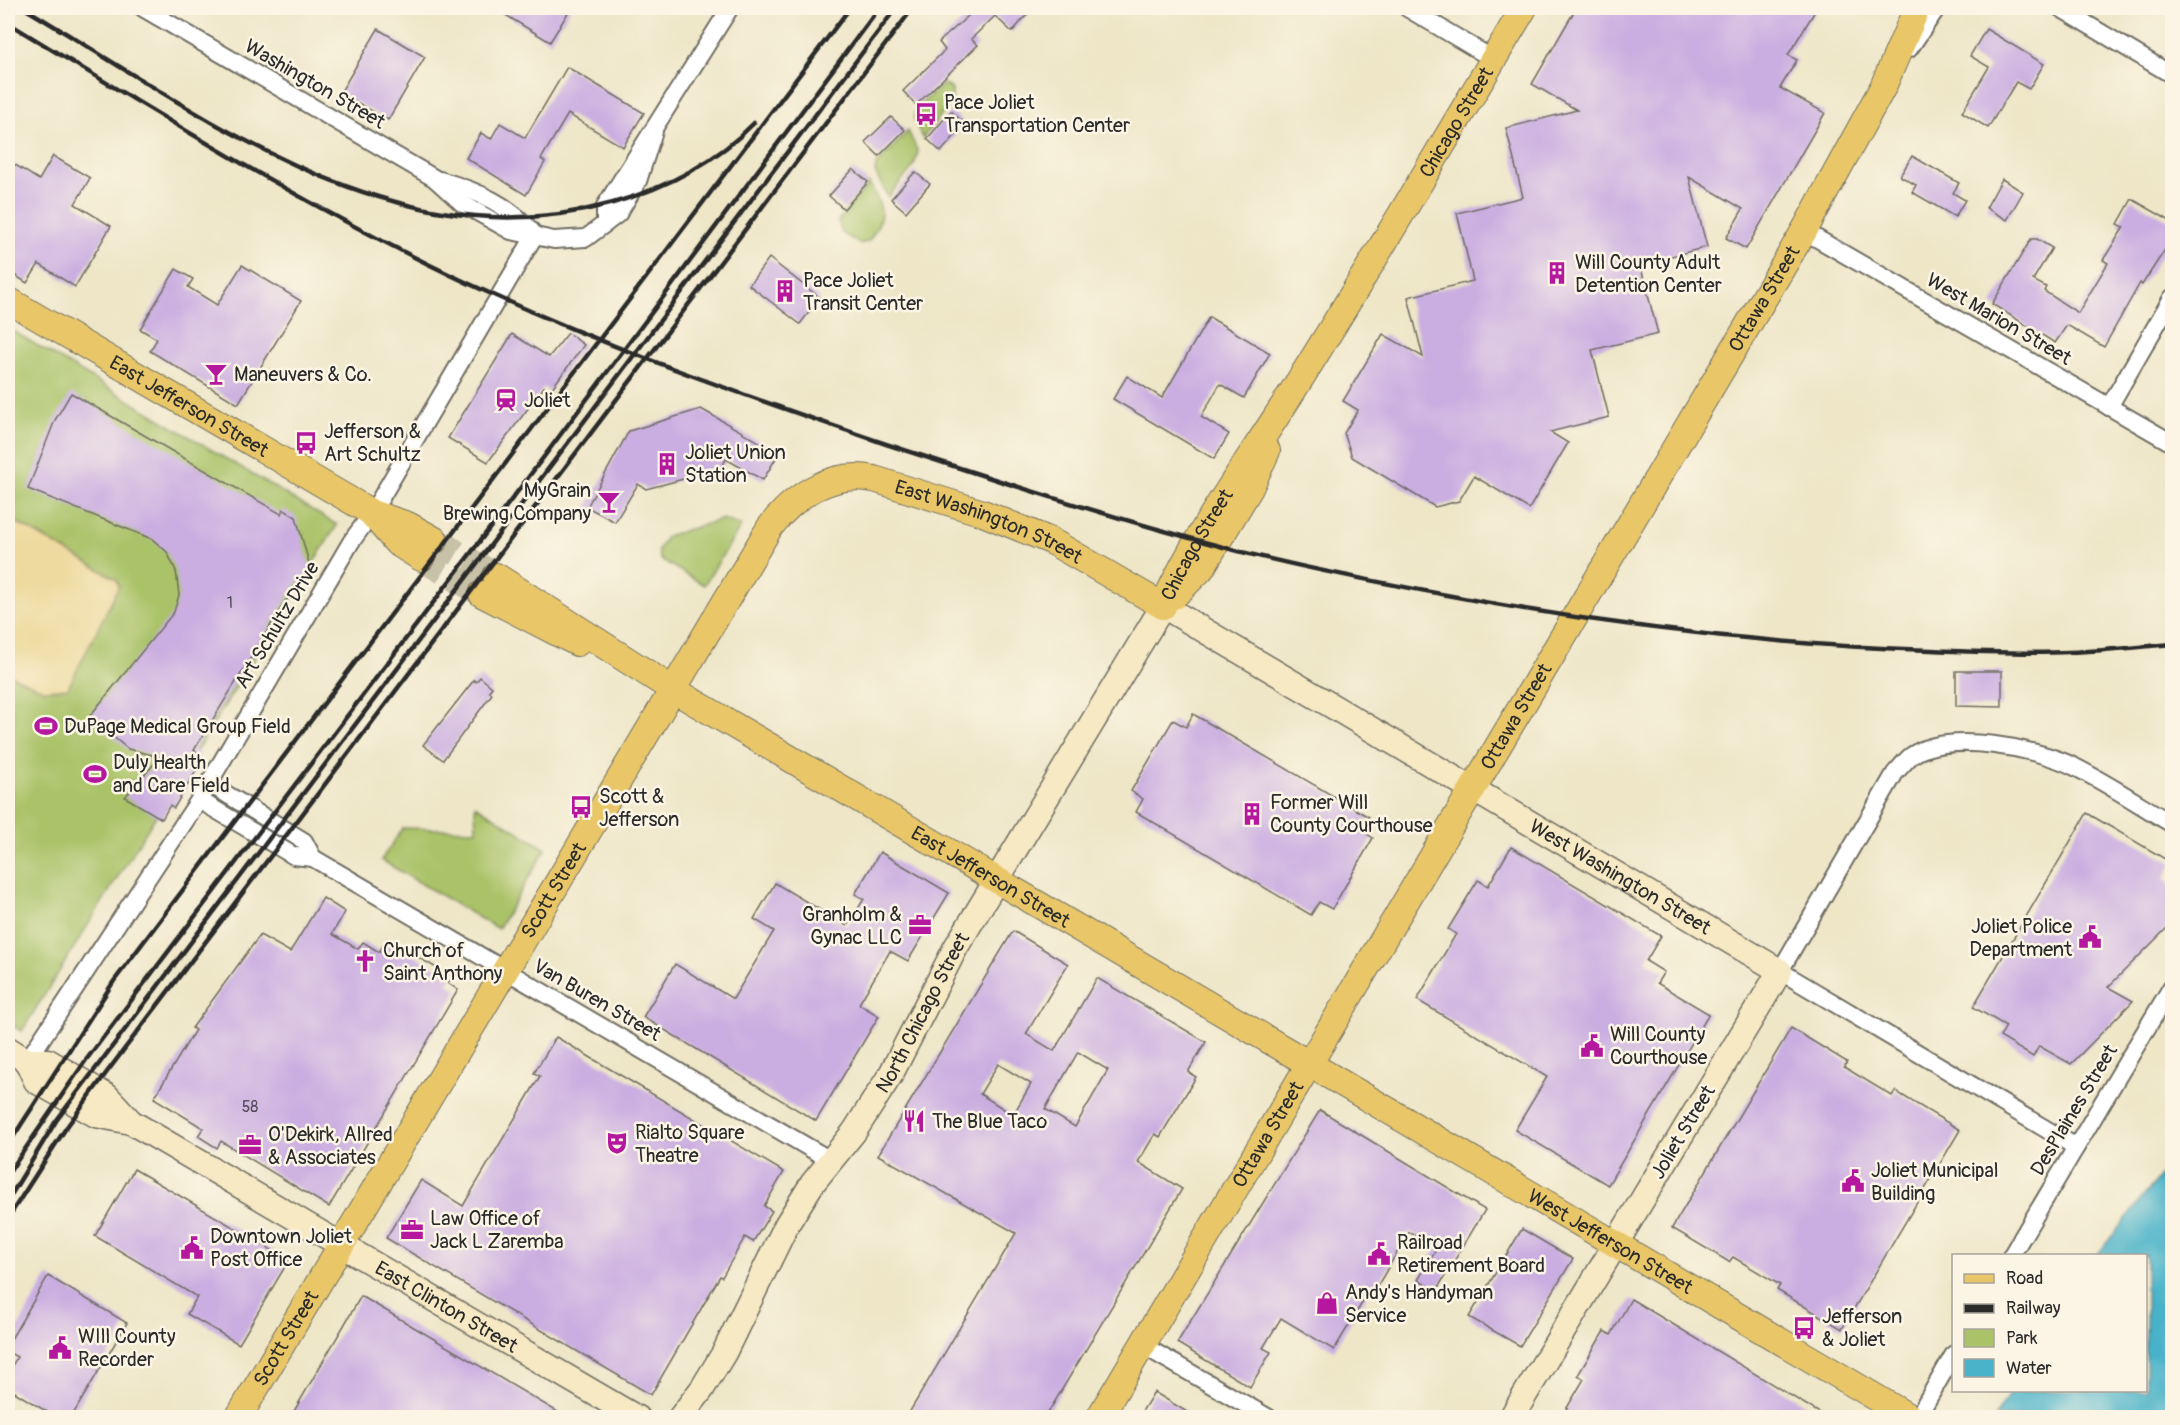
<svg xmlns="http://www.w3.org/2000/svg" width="2180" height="1425" font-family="Pangolin,sans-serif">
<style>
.green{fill:#aac369;stroke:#6a774a;stroke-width:1.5}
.sand{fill:#eeda9e;stroke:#8c8264;stroke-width:1.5}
.water{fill:#4ab2c9;stroke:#3a6e7a;stroke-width:1.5}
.building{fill:#caaee1;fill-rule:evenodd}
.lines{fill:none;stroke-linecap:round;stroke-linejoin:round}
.primary-tunnel{stroke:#c7c1a8;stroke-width:26;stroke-dasharray:26 13;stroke-linecap:butt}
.street-casing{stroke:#6f6c62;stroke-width:20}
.secondary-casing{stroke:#6f6c62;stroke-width:27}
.primary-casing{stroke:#6f6c62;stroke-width:28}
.street{stroke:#fff;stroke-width:16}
.secondary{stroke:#f6e9c3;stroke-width:24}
.primary{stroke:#e9c769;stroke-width:26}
.rail{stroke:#2b2b2b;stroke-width:4.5}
.labels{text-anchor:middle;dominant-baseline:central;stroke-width:5;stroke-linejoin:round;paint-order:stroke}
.number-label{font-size:16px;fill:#534c58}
.street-label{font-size:20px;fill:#2b2b2b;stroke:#fcf5e5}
.poi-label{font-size:20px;fill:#2b2b2b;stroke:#fcf5e5;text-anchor:start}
</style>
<rect width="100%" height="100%" fill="#fcf5e5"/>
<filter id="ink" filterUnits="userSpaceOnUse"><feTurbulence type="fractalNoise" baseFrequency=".0167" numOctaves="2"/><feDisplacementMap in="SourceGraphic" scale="12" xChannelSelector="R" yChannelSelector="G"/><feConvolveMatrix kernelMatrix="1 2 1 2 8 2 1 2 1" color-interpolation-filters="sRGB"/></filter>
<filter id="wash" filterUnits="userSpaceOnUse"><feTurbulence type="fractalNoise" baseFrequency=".008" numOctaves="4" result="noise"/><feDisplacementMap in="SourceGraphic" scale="24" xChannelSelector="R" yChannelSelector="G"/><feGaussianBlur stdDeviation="1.35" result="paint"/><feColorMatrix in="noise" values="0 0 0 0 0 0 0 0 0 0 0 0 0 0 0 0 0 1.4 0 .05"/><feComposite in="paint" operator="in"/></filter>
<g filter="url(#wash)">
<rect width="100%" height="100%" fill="#eee6c7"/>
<!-- green -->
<g class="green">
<path d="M 944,84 L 952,89 L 952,101 L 923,138 C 917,127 911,120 916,108 Z"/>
<polygon points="908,131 918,152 914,166 888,197 875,172 876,165"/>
<path d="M 869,183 C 883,209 887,214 869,241 L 860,244 L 842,233 L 838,221 Z"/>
<polygon points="8,328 337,525 22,1031 8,1023"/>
<polygon points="723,519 741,526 704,585 660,559 658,550 667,536"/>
<polygon points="475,805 546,849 498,929 381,860 403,828 476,830"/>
</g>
<!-- sand -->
<polygon class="sand" points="16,522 116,579 119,586 68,688 44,690 8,674 8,527"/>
<!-- water -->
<polygon class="water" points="2172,1161 2172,1417 1995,1417 2011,1391 2146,1390 2146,1256 2097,1255"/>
<g id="blocks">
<!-- building -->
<g class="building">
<polygon points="494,8 571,8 550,42"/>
<polygon points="977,8 1033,8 1012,32 995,16 971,39 978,45 916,105 903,91 945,50 939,42"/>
<polygon points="1576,8 1817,8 1788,55 1797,60 1780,88 1825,113 1746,249 1726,238 1743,209 1689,177 1707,247 1640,264 1658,334 1592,350 1609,417 1550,432 1568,443 1529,509 1474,476 1459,501 1435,507 1352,457 1344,433 1358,410 1343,401 1383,334 1423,357 1408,297 1473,281 1457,213 1523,197 1506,128 1577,110 1532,84"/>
<polygon points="378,29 425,57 388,120 340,93"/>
<polygon points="1986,29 2044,64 2029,89 2016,82 1988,128 1962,112 1989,67 1970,56"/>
<polygon points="567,67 644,113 623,147 568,114 541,159 545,162 526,195 466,158 481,133 491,139 500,123 525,138"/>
<polygon points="951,111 965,124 941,152 927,139"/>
<polygon points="891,117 905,130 879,156 865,142"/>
<polygon points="53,156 90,178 75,204 111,226 75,287 39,264 27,283 8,271 8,175 14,164 39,180"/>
<polygon points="1912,156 1959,183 1953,193 1965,200 1955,217 1912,192 1916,185 1900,176"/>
<polygon points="853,169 868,182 844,209 829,196"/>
<polygon points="915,172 930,184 906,212 891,199"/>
<polygon points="2002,179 2023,192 2007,220 1986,208"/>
<polygon points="2132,199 2172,222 2172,252 2166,248 2142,285 2140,283 2104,347 2067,325 2055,343 1992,304 2031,239 2037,239 2052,248 2033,280 2046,287 2044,291 2078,313 2108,263 2103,260 2124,227 2118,224"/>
<polygon points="769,258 820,298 800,324 749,285"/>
<polygon points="242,265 301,301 238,404 150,351 157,339 140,329 176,269 193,279 188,287 217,305"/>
<polygon points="1209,317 1270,353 1244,398 1220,384 1201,417 1229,434 1214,459 1113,399 1127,376 1162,398"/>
<polygon points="568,333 584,345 549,392 544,387 488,462 448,438 512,334 549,357"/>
<polygon points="71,393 281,514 283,509 296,517 311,570 303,584 298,581 194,750 200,754 192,768 196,771 174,808 170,805 162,819 125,797 160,757 128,749 89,717 174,612 179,595 176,571 167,552 152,539 28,489 55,420"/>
<polygon points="701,409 779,453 763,480 726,459 721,469 646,489 638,484 615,522 587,507 629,431"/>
<polygon points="1956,671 2002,671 2002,707 1956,706"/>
<polygon points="480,677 492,687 489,691 492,694 443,760 423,745 474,680 476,682"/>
<polygon points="1193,714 1369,817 1361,830 1373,838 1332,909 1319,902 1311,915 1136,812 1143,799 1131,791 1173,720 1186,727"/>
<polygon points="2087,813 2172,863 2165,877 2172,890 2172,923 2108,987 2133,1001 2071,1064 2039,1046 2033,1057 2000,1037 2006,1026 1973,1007"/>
<polygon points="1511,847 1661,936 1646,961 1664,972 1657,983 1709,1014 1608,1185 1515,1130 1547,1077 1417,1000 1456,934 1448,929 1478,880 1488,886"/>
<polygon points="880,852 949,893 908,961 890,951 859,1004 879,1016 816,1121 643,1017 675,964 733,999 774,931 754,919 775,883 847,926 864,899 855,894"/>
<polygon points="323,898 345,912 332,934 358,949 363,942 379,952 387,939 452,977 448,983 458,990 329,1207 221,1141 217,1148 198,1136 203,1128 154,1098 195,1030 192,1028 260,935 290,952"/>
<path d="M 1013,931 L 1068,964 L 1026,1034 L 1054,1051 L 1097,978 L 1206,1042 L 1188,1072 L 1196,1077 L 1160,1137 L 1155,1134 L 1138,1162 L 1182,1189 L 1045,1418 L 906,1418 L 1016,1233 L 878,1155 ZM 1078,1052 L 1108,1070 L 1075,1127 L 1045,1109 ZM 998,1064 L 1031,1084 L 1013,1115 L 980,1094 Z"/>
<polygon points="1791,1028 1847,1062 1844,1067 1892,1096 1895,1091 1960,1130 1842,1329 1777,1290 1780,1285 1733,1257 1729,1262 1672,1228"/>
<polygon points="556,1037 784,1172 764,1206 772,1211 753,1242 745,1237 722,1277 720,1276 651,1395 386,1238 421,1180 463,1206 540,1076 534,1073"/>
<polygon points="1320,1110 1485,1210 1436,1291 1418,1280 1437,1248 1409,1232 1378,1285 1374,1283 1334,1350 1281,1318 1263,1348 1271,1352 1250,1387 1177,1343"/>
<polygon points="134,1169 289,1260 239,1344 187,1314 197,1297 95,1236"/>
<polygon points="1522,1229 1573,1259 1520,1346 1469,1317"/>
<polygon points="48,1276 127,1323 71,1418 57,1418 8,1388 8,1373 17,1357 8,1352 8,1344"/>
<polygon points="361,1296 568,1418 290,1418"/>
<polygon points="1631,1299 1828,1418 1561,1418 1584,1379 1578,1375 1604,1331 1611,1335"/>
<polygon points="1154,1392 1197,1418 1138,1418"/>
</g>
</g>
</g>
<g filter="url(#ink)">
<use href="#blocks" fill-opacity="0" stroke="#6f6c62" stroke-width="1.5"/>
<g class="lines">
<!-- primary-tunnel -->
<g class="primary-tunnel">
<polyline points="435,540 496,576"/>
<polyline points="421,558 482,594"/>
</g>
<!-- street casing -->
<g class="street-casing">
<g id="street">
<polyline points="143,8 434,178 463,204 511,231 554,240 586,238 618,214 638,181 654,131"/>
<polyline points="1407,8 1493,59"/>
<polyline points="2060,8 2172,75"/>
<polyline points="1909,49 1937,8"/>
<path d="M 440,180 C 478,191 510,205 535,235"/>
<polyline points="605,224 605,206 730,8"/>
<polyline points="1804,231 2172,443"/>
<polyline points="2109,407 2172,298"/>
<polyline points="208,783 304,841 313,858"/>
<polyline points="199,800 294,856 313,858 830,1160"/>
<polyline points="27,1061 199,800 351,542 372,513 535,235"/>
<path d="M 2076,1147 L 1780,971 L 1895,773 C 1900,768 1905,761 1911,756 C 1946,730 2036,748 2073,766 C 2107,783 2140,805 2172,824"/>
<polyline points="2011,1256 2172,986"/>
<polyline points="1142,1345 1269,1418"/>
<polyline points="1917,1418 1954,1354"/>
</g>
</g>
<!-- secondary casing -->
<g class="secondary-casing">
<g id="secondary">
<path id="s1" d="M 8,1049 L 27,1061 L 48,1061 L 107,1096 L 131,1122 L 637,1418"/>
<polyline points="27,1061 36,1081 96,1115 131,1122"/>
<path id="s2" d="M 680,1418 L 702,1389 L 724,1353 L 787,1224 L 812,1184 L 854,1132 L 891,1074 L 956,947 L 1163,606 L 1780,971 L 1511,1418"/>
</g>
</g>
<!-- primary casing -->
<g class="primary-casing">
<g id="primary">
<path id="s3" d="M 8,300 L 372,513 L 408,525 L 435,540"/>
<polyline points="372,514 397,543 421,558"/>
<path id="s4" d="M 496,576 L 672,689 L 1911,1418"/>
<polyline points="482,594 577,643"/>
<polyline points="1174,596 1201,569 1250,488 1267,451"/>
<path id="s5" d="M 1163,606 C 1199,527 1248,462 1294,389 C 1373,264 1448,135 1524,8"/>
<path id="s6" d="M 238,1418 L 770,527 C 795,495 832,470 874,479 L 983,513 L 1051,541 L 1163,606"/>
<path id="s7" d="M 1099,1418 L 1804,231 L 1883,87 L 1917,8"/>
</g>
</g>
<!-- street -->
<use href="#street" class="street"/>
<!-- secondary -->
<use href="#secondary" class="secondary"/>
<!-- primary -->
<use href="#primary" class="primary"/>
<!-- rail -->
<g class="rail">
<path d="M 24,8 C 204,114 391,265 613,203 C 665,188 716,162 754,123"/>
<path d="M 8,23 C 145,106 282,192 426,263 C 573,336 731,391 886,444 C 999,481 1112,518 1227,548 C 1297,567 1369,580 1441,594 C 1603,625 1766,645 1931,650 C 1977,652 2024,654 2069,652 C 2104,651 2138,647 2172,644"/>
<polyline points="8,1145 114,981 850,8"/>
<polyline points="8,1174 86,1060 546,454 879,8"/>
<polyline points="8,1200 56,1121 896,8"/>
<polyline points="8,1218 66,1128 107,1072 913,8"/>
</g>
</g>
</g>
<!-- icons -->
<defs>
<g id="bus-bare" transform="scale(1.8)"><path d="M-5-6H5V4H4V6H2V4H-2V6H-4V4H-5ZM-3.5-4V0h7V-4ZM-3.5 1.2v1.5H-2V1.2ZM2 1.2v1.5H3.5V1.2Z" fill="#b5179e" stroke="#fcf5e5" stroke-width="2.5" paint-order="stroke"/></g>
<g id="building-bare" transform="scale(1.8)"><path d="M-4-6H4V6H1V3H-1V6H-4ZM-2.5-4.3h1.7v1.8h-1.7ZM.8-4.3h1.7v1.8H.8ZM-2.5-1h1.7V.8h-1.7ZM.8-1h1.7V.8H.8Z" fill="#b5179e" stroke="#fcf5e5" stroke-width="2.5" paint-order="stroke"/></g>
<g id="bar-bare" transform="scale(1.8)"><path d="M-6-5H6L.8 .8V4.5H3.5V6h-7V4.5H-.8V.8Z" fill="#b5179e" stroke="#fcf5e5" stroke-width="2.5" paint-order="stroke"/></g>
<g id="station-bare" transform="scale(1.8)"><path d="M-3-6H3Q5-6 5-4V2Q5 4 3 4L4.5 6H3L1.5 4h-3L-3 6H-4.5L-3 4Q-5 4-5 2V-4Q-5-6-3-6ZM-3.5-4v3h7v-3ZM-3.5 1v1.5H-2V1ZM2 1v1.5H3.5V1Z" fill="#b5179e" stroke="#fcf5e5" stroke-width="2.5" paint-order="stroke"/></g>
<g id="stadium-bare" transform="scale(1.8)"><path d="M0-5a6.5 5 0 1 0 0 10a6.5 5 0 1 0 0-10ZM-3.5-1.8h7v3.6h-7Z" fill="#b5179e" stroke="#fcf5e5" stroke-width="2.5" paint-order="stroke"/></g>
<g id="office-bare" transform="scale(1.8)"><path d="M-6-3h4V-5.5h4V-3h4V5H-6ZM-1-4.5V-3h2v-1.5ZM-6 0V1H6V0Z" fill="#b5179e" stroke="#fcf5e5" stroke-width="2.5" paint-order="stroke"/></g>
<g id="civic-bare" transform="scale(1.8)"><path d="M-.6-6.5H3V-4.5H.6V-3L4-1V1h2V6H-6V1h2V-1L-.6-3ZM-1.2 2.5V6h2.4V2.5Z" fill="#b5179e" stroke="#fcf5e5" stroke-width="2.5" paint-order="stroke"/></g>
<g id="church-bare" transform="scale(1.8)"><path d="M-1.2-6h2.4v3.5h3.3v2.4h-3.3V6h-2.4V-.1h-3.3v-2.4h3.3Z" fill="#b5179e" stroke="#fcf5e5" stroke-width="2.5" paint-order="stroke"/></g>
<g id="restaurant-bare" transform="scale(1.8)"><path d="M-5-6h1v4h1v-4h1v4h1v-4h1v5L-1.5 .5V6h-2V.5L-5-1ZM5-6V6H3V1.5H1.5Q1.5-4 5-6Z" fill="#b5179e" stroke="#fcf5e5" stroke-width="2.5" paint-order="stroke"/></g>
<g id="theatre-bare" transform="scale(1.8)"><path d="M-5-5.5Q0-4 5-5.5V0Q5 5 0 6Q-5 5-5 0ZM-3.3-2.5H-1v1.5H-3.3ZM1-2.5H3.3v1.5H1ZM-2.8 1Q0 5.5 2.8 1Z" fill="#b5179e" stroke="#fcf5e5" stroke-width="2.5" paint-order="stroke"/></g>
<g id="shop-bare" transform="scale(1.8)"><path d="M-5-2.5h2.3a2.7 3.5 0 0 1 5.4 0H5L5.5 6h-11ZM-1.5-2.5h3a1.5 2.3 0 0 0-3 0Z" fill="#b5179e" stroke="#fcf5e5" stroke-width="2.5" paint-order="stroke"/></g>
</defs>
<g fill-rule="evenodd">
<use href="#bus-bare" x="926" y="114"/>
<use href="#building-bare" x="1557" y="273"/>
<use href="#building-bare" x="785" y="291"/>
<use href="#bar-bare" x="216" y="374"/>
<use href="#station-bare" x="506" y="400"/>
<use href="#bus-bare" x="306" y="443"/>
<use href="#building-bare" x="667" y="464"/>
<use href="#bar-bare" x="609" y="502"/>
<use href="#stadium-bare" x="46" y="726"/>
<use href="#stadium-bare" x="95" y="774"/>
<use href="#bus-bare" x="581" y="807"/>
<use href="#building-bare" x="1252" y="814"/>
<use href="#office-bare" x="920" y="925"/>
<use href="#civic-bare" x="2090" y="937"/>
<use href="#church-bare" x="365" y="961"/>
<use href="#civic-bare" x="1592" y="1046"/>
<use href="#restaurant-bare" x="914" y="1121"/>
<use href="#theatre-bare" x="617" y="1143"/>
<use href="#office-bare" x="250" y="1145"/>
<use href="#civic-bare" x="1853" y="1181"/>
<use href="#office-bare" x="412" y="1230"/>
<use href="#civic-bare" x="192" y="1248"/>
<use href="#civic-bare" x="1379" y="1254"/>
<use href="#shop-bare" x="1327" y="1303"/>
<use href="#bus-bare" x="1804" y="1328"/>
<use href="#civic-bare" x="60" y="1348"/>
</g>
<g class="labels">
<!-- number labels -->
<g class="number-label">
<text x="230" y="603">1</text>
<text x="250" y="1107">58</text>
</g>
<!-- street labels -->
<g class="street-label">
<text transform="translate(315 84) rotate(30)">Washington Street</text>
<text stroke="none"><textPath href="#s5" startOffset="566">Chicago Street</textPath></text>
<text stroke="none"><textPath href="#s7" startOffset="1302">Ottawa Street</textPath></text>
<text transform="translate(1999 319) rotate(30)">West Marion Street</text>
<text stroke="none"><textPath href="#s3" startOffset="210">East Jefferson Street</textPath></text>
<text stroke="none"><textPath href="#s6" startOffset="1281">East Washington Street</textPath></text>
<text stroke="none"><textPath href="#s5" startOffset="70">Chicago Street</textPath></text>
<text transform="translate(277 625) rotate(-59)">Art Schultz Drive</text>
<text stroke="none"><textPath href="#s7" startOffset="816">Ottawa Street</textPath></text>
<text stroke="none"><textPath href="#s2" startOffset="1478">West Washington Street</textPath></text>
<text stroke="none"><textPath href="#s4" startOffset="579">East Jefferson Street</textPath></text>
<text stroke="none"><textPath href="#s6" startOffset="615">Scott Street</textPath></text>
<text transform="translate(597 1000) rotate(30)">Van Buren Street</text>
<text stroke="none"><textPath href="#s2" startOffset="474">North Chicago Street</textPath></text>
<text transform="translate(2074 1110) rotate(-59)">DesPlaines Street</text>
<text transform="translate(1683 1132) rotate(-59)">Joliet Street</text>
<text stroke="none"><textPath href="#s7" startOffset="330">Ottawa Street</textPath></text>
<text stroke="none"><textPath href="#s4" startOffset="1298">West Jefferson Street</textPath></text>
<text stroke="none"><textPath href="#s1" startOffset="513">East Clinton Street</textPath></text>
<text stroke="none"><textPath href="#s6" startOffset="93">Scott Street</textPath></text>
</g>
<!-- poi labels -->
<g class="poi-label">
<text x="944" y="102">Pace Joliet<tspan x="944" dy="23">Transportation Center</tspan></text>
<text x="1575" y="262">Will County Adult<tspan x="1575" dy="23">Detention Center</tspan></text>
<text x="803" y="280">Pace Joliet<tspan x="803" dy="23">Transit Center</tspan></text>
<text x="234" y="374">Maneuvers &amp; Co.</text>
<text x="524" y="400">Joliet</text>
<text x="324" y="431">Jefferson &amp;<tspan x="324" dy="23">Art Schultz</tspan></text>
<text x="685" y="452">Joliet Union<tspan x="685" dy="23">Station</tspan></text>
<text x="591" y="490" text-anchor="end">MyGrain<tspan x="591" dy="23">Brewing Company</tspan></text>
<text x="64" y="726">DuPage Medical Group Field</text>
<text x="113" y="762">Duly Health<tspan x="113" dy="23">and Care Field</tspan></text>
<text x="599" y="796">Scott &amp;<tspan x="599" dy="23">Jefferson</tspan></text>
<text x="1270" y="802">Former Will<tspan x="1270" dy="23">County Courthouse</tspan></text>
<text x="902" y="914" text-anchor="end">Granholm &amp;<tspan x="902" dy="23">Gynac LLC</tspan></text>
<text x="2072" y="926" text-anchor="end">Joliet Police<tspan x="2072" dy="23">Department</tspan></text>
<text x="383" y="950">Church of<tspan x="383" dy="23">Saint Anthony</tspan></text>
<text x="1610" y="1034">Will County<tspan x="1610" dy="23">Courthouse</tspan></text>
<text x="932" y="1121">The Blue Taco</text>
<text x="635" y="1132">Rialto Square<tspan x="635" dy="23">Theatre</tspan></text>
<text x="268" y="1134">O'Dekirk, Allred<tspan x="268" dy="23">&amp; Associates</tspan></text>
<text x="1871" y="1170">Joliet Municipal<tspan x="1871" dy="23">Building</tspan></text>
<text x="430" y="1218">Law Office of<tspan x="430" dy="23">Jack L Zaremba</tspan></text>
<text x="210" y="1236">Downtown Joliet<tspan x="210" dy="23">Post Office</tspan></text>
<text x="1397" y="1242">Railroad<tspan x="1397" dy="23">Retirement Board</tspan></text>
<text x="1345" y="1292">Andy's Handyman<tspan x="1345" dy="23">Service</tspan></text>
<text x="1822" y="1316">Jefferson<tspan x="1822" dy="23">&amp; Joliet</tspan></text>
<text x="78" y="1336">WIll County<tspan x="78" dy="23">Recorder</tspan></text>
</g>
</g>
<!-- margin -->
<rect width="2180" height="1425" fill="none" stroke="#fcf5e5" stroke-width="30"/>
<!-- legend -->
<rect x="1952" y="1254" width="195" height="138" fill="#fcf5e5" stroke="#a8a49b" stroke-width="1.5"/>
<rect x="1964" y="1274" width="30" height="9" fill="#e9c769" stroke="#a8a49b" stroke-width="1.5"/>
<text x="2006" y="1284" font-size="18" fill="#2b2b2b">Road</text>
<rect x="1964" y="1304" width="30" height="9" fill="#2b2b2b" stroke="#a8a49b" stroke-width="1.5"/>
<text x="2006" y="1314" font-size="18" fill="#2b2b2b">Railway</text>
<rect x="1964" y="1329" width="30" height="18" fill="#aac369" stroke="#a8a49b" stroke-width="1.5"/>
<text x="2006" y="1344" font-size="18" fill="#2b2b2b">Park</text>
<rect x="1964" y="1359" width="30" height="18" fill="#4ab2c9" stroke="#a8a49b" stroke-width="1.5"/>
<text x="2006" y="1374" font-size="18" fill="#2b2b2b">Water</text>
</svg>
